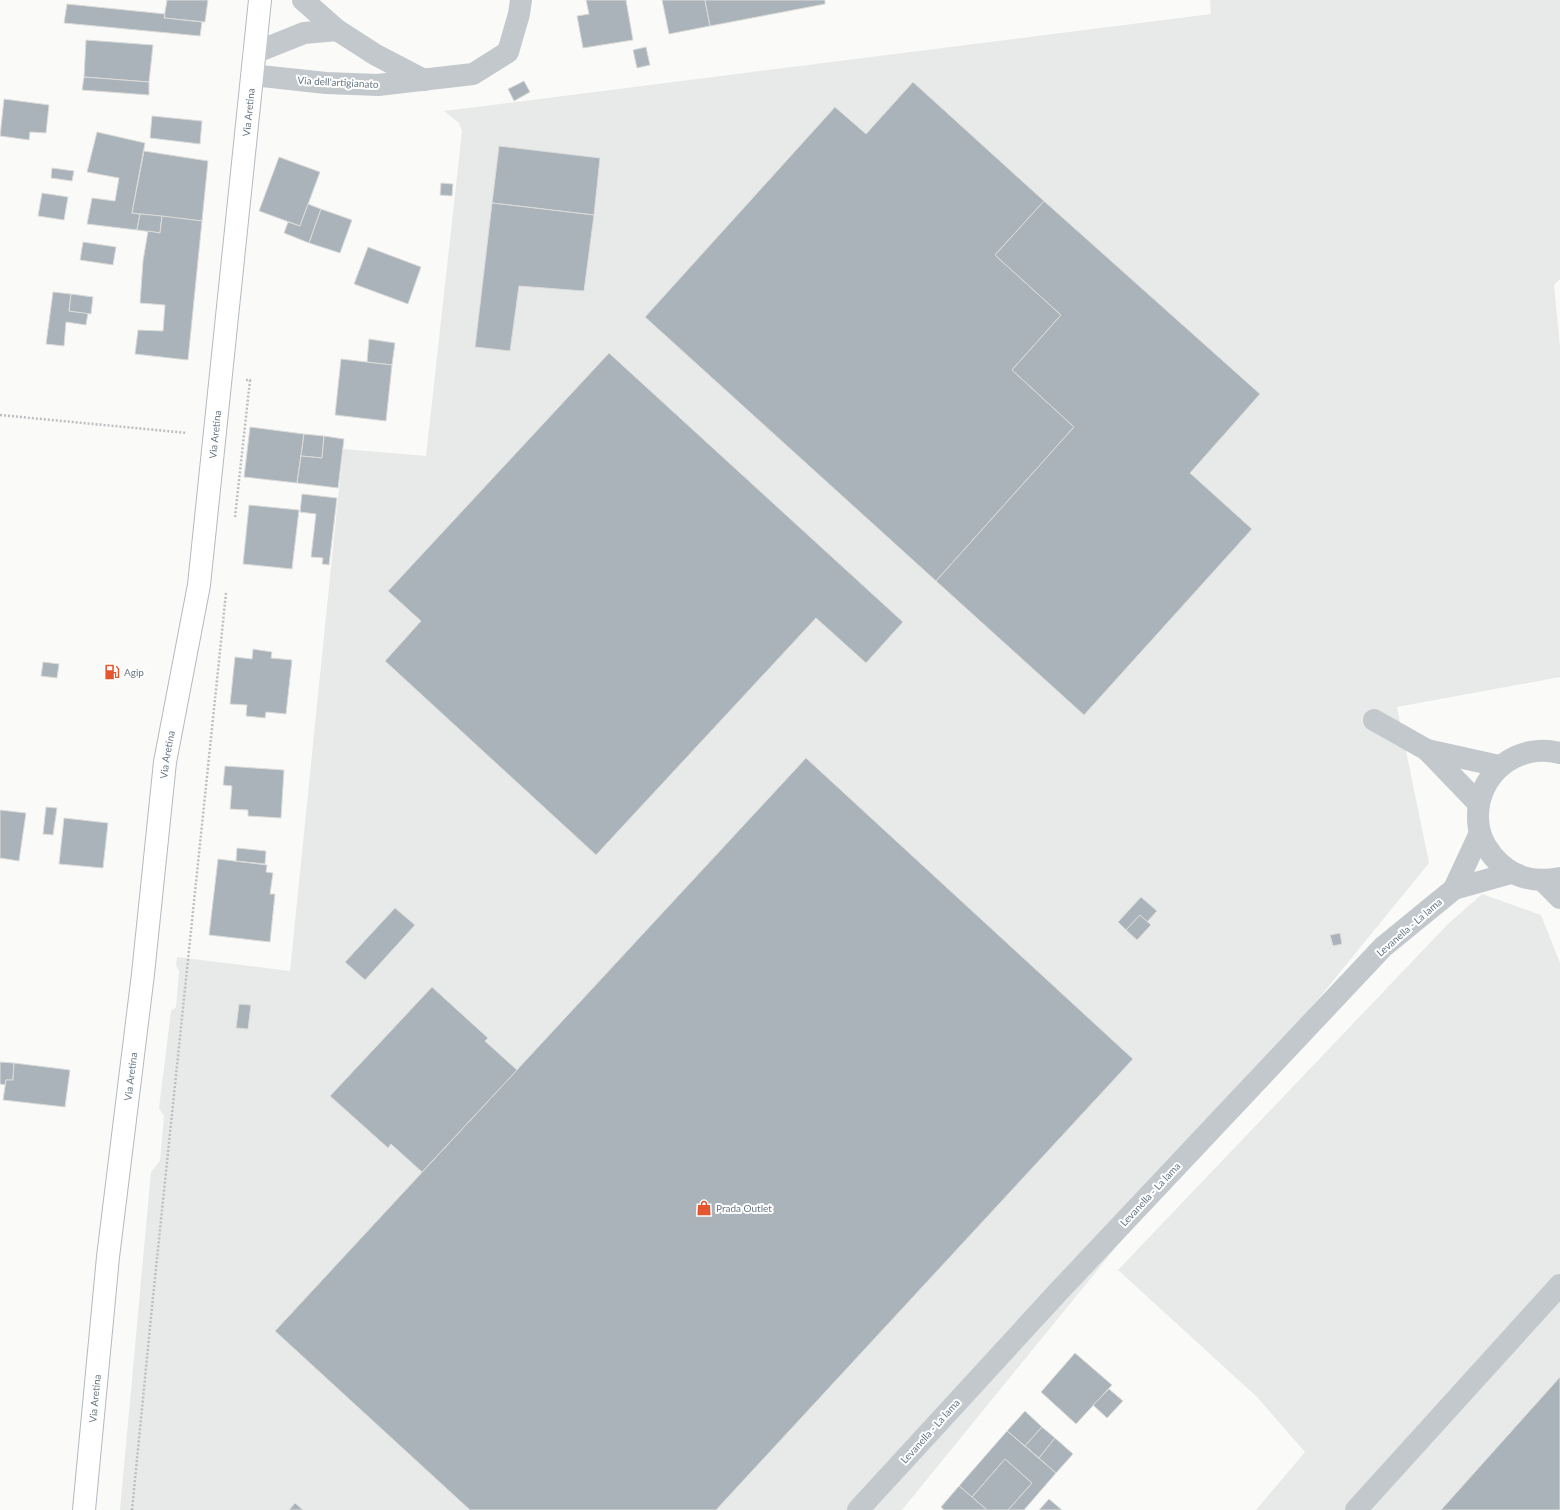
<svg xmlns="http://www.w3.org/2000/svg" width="1560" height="1510" font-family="Lato,sans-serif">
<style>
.built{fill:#e8e9e9}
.building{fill:#aab3b9;stroke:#dcdcda}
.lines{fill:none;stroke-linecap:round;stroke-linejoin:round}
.secondary-casing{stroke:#b3babf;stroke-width:24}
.path{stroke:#bbbfc2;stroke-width:2.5;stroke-dasharray:2 2;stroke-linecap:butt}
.street{stroke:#c3c8cc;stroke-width:22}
.secondary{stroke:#fff;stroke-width:22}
.labels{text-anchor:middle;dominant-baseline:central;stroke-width:4;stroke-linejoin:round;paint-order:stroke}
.street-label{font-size:10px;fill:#657683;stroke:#fff}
.poi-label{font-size:10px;fill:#657683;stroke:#fff;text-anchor:start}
</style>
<rect width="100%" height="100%" fill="#fafaf8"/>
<!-- built -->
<g class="built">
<polygon points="1210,0 1560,0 1560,279 1554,285 1560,347 1560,677 1397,707 1429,863 902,1510 120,1510 151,1172 160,1161 164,1116 159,1108 171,1011 176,1007 179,971 176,965 177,957 290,971 343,449 426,456 462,131 459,123 444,111 1211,14"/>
<polygon points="1482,894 1541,915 1560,963 1560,1510 1256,1510 1305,1452 1257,1397 1118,1270 1448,924"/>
</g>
<!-- building -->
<g class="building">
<polygon points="167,0 208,0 205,22 164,18"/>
<polygon points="586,0 626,0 633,40 583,48 577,16 589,14"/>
<polygon points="662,0 705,0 710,26 669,34"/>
<polygon points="705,0 825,0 825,4 710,26"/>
<polygon points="67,4 165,14 164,18 202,22 200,36 64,23"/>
<polygon points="86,40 153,45 149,82 84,77"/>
<polygon points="646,47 650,65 637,68 633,50"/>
<polygon points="84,77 149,82 149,95 82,90"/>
<polygon points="524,81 530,92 514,101 508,89"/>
<polygon points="913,82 1044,201 995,255 1061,315 1012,370 1074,427 936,581 645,317 835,107 866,134"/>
<polygon points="4,99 49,105 46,133 30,132 29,140 0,136"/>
<polygon points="152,116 202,121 200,144 150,138"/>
<polygon points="97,132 145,143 132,213 140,214 137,230 87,224 92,198 115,201 119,178 87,172"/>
<polygon points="499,146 600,158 594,215 492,203"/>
<polygon points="144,151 208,161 202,221 132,213"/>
<polygon points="279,157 320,172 300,226 259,211"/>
<polygon points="52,168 74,171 72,181 51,178"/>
<polygon points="441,183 453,184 452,196 440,195"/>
<polygon points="42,193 68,197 64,220 38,216"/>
<polygon points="1044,201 1260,394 1190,473 1252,529 1084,715 936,581 1074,427 1012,370 1061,315 995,255"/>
<polygon points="492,203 594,215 584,291 519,286 510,351 475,347"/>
<polygon points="308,204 321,209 309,243 284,233 288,222 300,226"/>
<polygon points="321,209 352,220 340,253 309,243"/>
<polygon points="140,214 162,216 160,233 137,230"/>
<polygon points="162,216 202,221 188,360 135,354 138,330 163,331 165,305 140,303 143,261 148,231 160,233"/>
<polygon points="83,242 116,247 113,265 80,260"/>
<polygon points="368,247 421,267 408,304 354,284"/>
<polygon points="53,292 71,294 69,311 88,313 86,325 66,322 64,346 46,344"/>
<polygon points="71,294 93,297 91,314 69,311"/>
<polygon points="369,339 395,343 392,365 367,362"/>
<polygon points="609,353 903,622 866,663 816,618 596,855 385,661 421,621 388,591"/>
<polygon points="341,359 392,365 386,421 335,415"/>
<polygon points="250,427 304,434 297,483 244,477"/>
<polygon points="304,434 324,436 322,458 301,456"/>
<polygon points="324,436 344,439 338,488 297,483 301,456 322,458"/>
<polygon points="302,494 337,498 329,565 322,564 323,558 311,557 316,514 300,512"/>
<polygon points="249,505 299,510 292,569 243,564"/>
<polygon points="253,649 272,652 271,658 292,660 286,714 266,712 265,718 246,716 247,705 230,704 235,657 252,659"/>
<polygon points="43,662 59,664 57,678 41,676"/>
<polygon points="806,758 1133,1059 716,1510 470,1510 275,1331"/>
<polygon points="225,766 284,770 281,818 248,816 248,810 230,809 232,786 223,785"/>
<polygon points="46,807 57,808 53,835 43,834"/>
<polygon points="0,810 26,813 19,861 0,858"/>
<polygon points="64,818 108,823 103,868 59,864"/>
<polygon points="237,848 266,851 265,864 236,861"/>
<polygon points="218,859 267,865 266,872 273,873 270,894 275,894 270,942 209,935"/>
<polygon points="1141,897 1157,911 1147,922 1140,915 1126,930 1118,922"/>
<polygon points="395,908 415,925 365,980 345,962"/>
<polygon points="1140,915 1151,925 1137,940 1126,930"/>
<polygon points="1340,933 1342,944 1333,946 1330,935"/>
<polygon points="432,987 488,1038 485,1041 517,1070 422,1172 391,1144 388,1148 330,1096"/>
<polygon points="239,1004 251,1005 248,1029 236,1028"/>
<polygon points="0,1062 14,1063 13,1080 6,1080 5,1085 0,1084"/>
<polygon points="14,1063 70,1070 65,1107 3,1100 6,1080 13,1080"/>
<polygon points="1075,1353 1112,1385 1076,1424 1041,1392"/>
<polygon points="1560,1377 1560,1510 1441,1510"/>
<polygon points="1109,1389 1123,1401 1107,1418 1093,1405"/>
<polygon points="1025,1411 1042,1427 1025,1446 1007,1431"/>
<polygon points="1042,1427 1055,1438 1039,1458 1025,1446"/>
<polygon points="1007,1431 1056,1473 1024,1510 1008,1510 1032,1483 1005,1459 972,1497 959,1486"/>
<polygon points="1055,1438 1073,1454 1056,1473 1039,1458"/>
<polygon points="1005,1459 1032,1483 1008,1510 987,1510 972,1497"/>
<polygon points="959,1486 972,1497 987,1510 944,1510 941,1507"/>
<polygon points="1049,1499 1062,1510 1039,1510"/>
<polygon points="295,1503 303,1510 289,1510"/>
</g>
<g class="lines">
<!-- secondary casing -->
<g class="secondary-casing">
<g id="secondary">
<path id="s1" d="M 84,1510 L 108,1257 L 143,974 L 165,762 L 199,585 L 260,0"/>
</g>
</g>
<!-- path -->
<g class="path">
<polyline points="0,415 187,433"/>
<polyline points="235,517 250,380 246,380"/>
<polyline points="132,1510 152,1307 226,593"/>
</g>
<!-- street -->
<g class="street">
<polyline points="303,0 337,30 376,55 424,80"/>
<polyline points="254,53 304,33 337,30"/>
<polyline points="252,75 326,83 378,85 473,74 508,52 519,14 521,0"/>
<polyline points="1374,720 1427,750 1479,804"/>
<polyline points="1427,750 1499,766"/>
<path d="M 1560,753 C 1517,742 1477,774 1478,818 C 1478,845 1501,872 1527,878 C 1538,881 1549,880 1560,878"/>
<polyline points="1543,881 1560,898"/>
<polyline points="1454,889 1480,833"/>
<polyline points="858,1510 1059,1291 1383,947 1454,889 1511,873"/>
<polyline points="1356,1510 1560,1285"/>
</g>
<!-- secondary -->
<use href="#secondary" class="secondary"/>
</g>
<!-- icons -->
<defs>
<g id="fuel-bare" transform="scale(1.2)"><path d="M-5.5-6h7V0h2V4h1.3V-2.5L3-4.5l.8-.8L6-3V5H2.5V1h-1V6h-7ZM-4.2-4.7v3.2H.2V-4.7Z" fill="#e4572e" stroke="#fff" stroke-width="2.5" paint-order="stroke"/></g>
<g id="shop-bare" transform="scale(1.2)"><path d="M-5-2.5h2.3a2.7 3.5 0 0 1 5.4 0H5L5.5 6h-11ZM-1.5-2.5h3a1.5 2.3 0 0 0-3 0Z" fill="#e4572e" stroke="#fff" stroke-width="2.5" paint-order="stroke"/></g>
</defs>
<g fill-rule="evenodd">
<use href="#fuel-bare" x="112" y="672"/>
<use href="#shop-bare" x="704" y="1208"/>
</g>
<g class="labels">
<!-- street labels -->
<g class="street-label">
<text transform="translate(338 82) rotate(3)">Via dell'artigianato</text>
<text stroke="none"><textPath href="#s1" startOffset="1408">Via Aretina</textPath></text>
<text stroke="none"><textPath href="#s1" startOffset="1084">Via Aretina</textPath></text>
<text stroke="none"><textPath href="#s1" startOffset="760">Via Aretina</textPath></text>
<text transform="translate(1409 927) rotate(-41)">Levanella - La lama</text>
<text stroke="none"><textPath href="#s1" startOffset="436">Via Aretina</textPath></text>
<text transform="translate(1150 1194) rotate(-47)">Levanella - La lama</text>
<text stroke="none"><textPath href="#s1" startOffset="112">Via Aretina</textPath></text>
<text transform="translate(930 1431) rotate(-48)">Levanella - La lama</text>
</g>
<!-- poi labels -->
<g class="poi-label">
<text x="124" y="672">Agip</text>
<text x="716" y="1208">Prada Outlet</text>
</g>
</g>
</svg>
